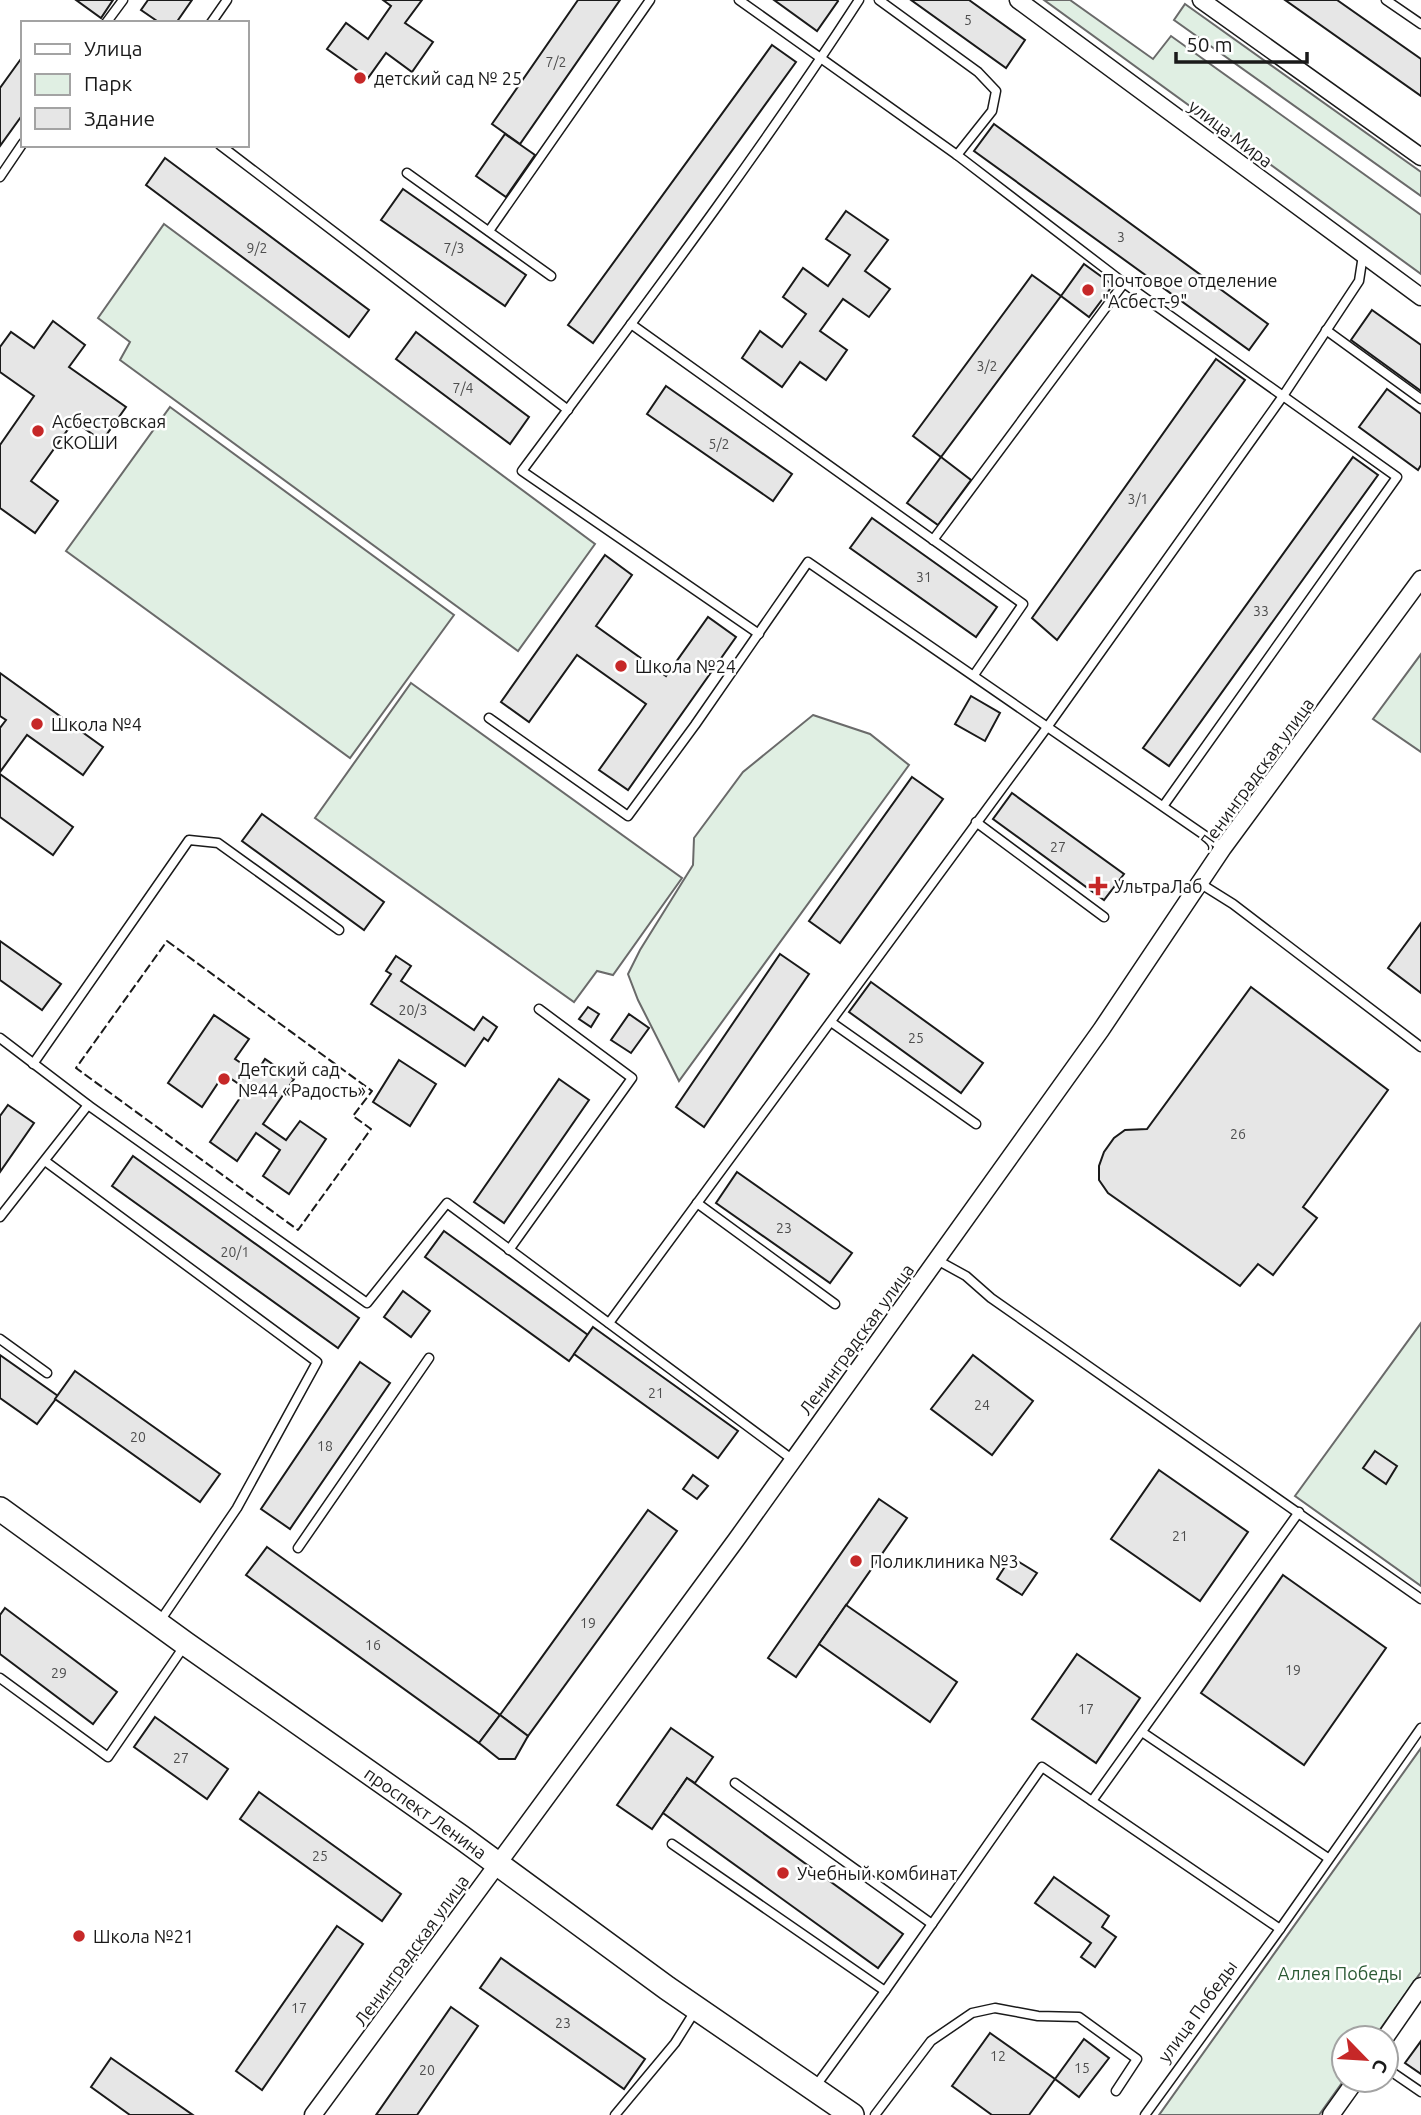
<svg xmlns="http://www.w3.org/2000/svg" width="1421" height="2115" font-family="Ubuntu,sans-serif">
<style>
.green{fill:#e0efe3;stroke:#6a6a6a;stroke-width:2}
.building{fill:#e6e6e6;stroke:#1a1a1a;stroke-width:2}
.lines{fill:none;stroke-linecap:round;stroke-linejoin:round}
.lane-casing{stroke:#1a1a1a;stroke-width:11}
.street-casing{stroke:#1a1a1a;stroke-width:19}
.secondary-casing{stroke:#1a1a1a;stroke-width:26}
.lane{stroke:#fff;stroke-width:8}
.street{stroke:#fff;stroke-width:16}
.secondary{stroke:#fff;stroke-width:23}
.fence{stroke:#1a1a1a;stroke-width:2;stroke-dasharray:9 3.5;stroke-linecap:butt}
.poi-dot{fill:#c62828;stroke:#fff;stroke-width:2.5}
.labels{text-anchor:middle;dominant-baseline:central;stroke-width:5;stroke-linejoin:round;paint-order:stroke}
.number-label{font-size:14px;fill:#4d4d4d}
.poi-label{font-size:18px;fill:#1a1a1a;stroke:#fff;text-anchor:start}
.street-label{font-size:18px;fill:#1a1a1a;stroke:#fff}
.park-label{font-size:18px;fill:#2b5a34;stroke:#fff}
</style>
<rect width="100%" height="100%" fill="#fff"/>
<!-- green -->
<g class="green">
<polygon points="1044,0 1070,0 1153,59 1171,36 1421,215 1421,274"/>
<polygon points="1185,4 1421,172 1421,196 1174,20"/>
<polygon points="164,224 595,544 518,651 120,360 130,342 98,318"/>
<polygon points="170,407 454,615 350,758 66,551"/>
<polygon points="1421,654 1421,752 1373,719"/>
<polygon points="411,683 682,878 613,975 597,971 574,1002 315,818"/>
<polygon points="813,715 870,734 909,765 679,1081 638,1000 628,974 640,950 693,865 694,838 743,772"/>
<polygon points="1421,1323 1421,1586 1295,1496"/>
<polygon points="1421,1748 1421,1972 1374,2038 1344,2038 1344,2080 1319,2115 1159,2115"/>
</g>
<!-- building -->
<g class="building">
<polygon points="76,0 113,0 101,18"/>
<polygon points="148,0 192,0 176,23 160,23 141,10"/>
<polygon points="383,0 422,0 405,23 433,42 412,72 386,53 368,78 327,49 346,23 368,39 391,6"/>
<polygon points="578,0 620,0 520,144 492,124"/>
<polygon points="774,0 837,0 838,1 817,31"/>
<polygon points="911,0 969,0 1025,40 1006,68"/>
<polygon points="1285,0 1337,0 1421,59 1421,96"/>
<polygon points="772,45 796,62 593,343 568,325"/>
<polygon points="23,56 23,114 0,146 0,88"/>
<polygon points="994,124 1268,324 1249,350 974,151"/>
<polygon points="505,134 535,155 506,197 476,176"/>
<polygon points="165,158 369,310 349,337 146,185"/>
<polygon points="403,189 526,275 505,306 381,220"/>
<polygon points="846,211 888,240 865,271 890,289 869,317 843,299 820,331 847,350 826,380 800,362 782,387 742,358 760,331 782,347 806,314 783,297 803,268 828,286 850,255 826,239"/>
<polygon points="1084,264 1113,285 1089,317 1061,296"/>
<polygon points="1032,275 1061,296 941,457 913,436"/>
<polygon points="1372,310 1421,345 1421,391 1351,340"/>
<polygon points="53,321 85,345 69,367 126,407 102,441 74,421 31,481 58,501 35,533 0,508 0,445 34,396 0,372 0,347 11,332 34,348"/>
<polygon points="416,332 529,417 510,444 396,359"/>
<polygon points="1216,359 1245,380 1057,640 1032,618"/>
<polygon points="666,386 792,474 773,501 647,414"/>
<polygon points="1387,389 1421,414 1421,465 1418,470 1359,427"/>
<polygon points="941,457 971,480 938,525 907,503"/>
<polygon points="1353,457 1378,475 1169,766 1143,748"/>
<polygon points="872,518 997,607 976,637 850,548"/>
<polygon points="605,555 632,575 596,626 666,676 708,617 736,637 628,790 599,770 646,704 577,655 529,722 501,702"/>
<polygon points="0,673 103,747 83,775 27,735 0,772 0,728 6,720 0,716"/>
<polygon points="971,696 1000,713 985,741 955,724"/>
<polygon points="0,774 73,827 53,855 0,817"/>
<polygon points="912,777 943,799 840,943 809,921"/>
<polygon points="1012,793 1124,874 1104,900 993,819"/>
<polygon points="262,814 384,902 364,930 242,841"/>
<polygon points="1421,923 1421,993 1388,968"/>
<polygon points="0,941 61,984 42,1010 0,980"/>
<polygon points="780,954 809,974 704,1127 676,1107"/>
<polygon points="396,956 411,966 401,981 474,1030 483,1017 497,1027 488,1041 484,1038 465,1066 371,1004 391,974 386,971"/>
<polygon points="871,982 983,1063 961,1093 849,1012"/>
<polygon points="1251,987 1388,1090 1303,1207 1317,1218 1273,1275 1258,1264 1240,1286 1108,1193 1099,1180 1099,1166 1104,1152 1114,1138 1125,1130 1147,1129"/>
<polygon points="588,1007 599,1014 591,1027 579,1019"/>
<polygon points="629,1014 649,1028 631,1053 611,1040"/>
<polygon points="214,1015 249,1039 235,1059 256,1073 265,1059 294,1079 263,1124 286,1140 300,1121 326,1139 289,1194 263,1176 280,1150 256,1133 237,1161 210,1142 246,1089 224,1074 202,1107 168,1083"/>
<polygon points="399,1060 436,1084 410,1126 373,1102"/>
<polygon points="559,1079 589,1100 504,1223 474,1202"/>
<polygon points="8,1105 34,1123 0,1172 0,1116"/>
<polygon points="133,1156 359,1318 338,1348 112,1186"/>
<polygon points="737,1172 852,1253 830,1283 716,1203"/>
<polygon points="444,1231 588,1335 569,1361 425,1257"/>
<polygon points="403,1291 430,1311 411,1337 384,1317"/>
<polygon points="593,1327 738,1431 718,1458 574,1354"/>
<polygon points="0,1355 58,1396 37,1424 0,1398"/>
<polygon points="973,1355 1033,1401 992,1455 931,1409"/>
<polygon points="360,1362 390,1383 290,1529 261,1509"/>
<polygon points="75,1371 220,1474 200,1502 55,1399"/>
<polygon points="1375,1451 1397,1466 1386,1484 1363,1468"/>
<polygon points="1159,1470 1248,1532 1200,1601 1111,1539"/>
<polygon points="693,1475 708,1486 697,1499 683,1489"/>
<polygon points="879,1499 907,1518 796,1677 768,1658"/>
<polygon points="648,1510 677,1531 528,1736 500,1715"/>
<polygon points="267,1547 500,1715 479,1743 246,1575"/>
<polygon points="1011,1557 1037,1573 1022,1595 997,1579"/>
<polygon points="1283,1575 1386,1648 1304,1765 1201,1693"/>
<polygon points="846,1605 957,1682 930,1722 819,1644"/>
<polygon points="5,1608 117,1692 93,1724 0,1654 0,1615"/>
<polygon points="1077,1654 1140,1698 1096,1763 1032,1719"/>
<polygon points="500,1715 528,1736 515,1759 499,1759 479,1743"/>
<polygon points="155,1717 228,1769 207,1799 134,1747"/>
<polygon points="671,1728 713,1757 695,1783 687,1778 652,1829 617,1805"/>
<polygon points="687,1778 903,1934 878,1968 663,1813"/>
<polygon points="259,1792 401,1894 382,1921 240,1819"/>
<polygon points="1054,1877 1109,1916 1102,1927 1116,1937 1095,1967 1081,1957 1091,1943 1035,1903"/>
<polygon points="337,1926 363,1944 262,2090 236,2071"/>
<polygon points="501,1958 645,2059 624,2089 480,1988"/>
<polygon points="451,2007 478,2026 417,2115 376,2115"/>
<polygon points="990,2033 1055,2079 1029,2115 992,2115 952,2086"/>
<polygon points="1084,2039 1109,2058 1079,2097 1055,2079"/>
<polygon points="1421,2041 1421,2074 1405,2063"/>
<polygon points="111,2058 193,2115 130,2115 91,2087"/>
</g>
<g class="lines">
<!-- lane casing -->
<g class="lane-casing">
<g id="lane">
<polyline points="739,0 957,155 1124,283 1397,477 1164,805"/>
<polyline points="879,0 978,72 996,91 992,111 957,155"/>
<polyline points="1386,0 1421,24"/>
<polyline points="106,23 123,0"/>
<polyline points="211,23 227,0"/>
<polyline points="220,145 568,410"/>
<polyline points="407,173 551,276"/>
<polyline points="0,177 23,143"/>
<polyline points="489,231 650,0"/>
<polyline points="631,324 1023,604 974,675"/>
<polyline points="1326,330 1421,399"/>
<polyline points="933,540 1124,283"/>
<path d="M 759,634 L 522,471 C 637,316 754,162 859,0"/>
<polyline points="489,718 628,816 695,725 808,562 1223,848"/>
<polyline points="976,822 1104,917"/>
<polyline points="1201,884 1233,904 1421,1047"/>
<polyline points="831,1022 976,1124"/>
<polyline points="0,1038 88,1105 367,1303 447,1203 793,1460"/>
<polyline points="33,1064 189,840 218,843 339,930"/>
<polyline points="45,1161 317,1362 237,1508 160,1621"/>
<polyline points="697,1203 835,1304"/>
<polyline points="0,1217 88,1105"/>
<polyline points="509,1250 632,1078 539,1009"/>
<polyline points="937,1260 966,1276 991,1298 1421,1599"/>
<polyline points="609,1323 1048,726 1283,396 1359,281 1363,255"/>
<polyline points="0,1339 47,1373"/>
<polyline points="298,1548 429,1358"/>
<polyline points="0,1678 108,1757 185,1645"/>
<polyline points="1142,1732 1328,1858"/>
<polyline points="735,1783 932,1924"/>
<polyline points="1092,1801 1299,1512"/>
<polyline points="672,1844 885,1991"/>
<polyline points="1386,2068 1421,2092"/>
<polyline points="815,2087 885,1991 1042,1767 1280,1929"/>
<polyline points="615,2115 675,2043 695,2011"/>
<polyline points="875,2115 931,2041 972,2013 995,2008 1038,2016 1079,2017 1137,2059 1116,2091"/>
<polyline points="1145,2115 1280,1929 1421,1728"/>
</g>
</g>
<!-- street casing -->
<g class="street-casing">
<g id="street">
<polyline points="1018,0 1421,297"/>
<polyline points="1201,0 1421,157"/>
<polyline points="1385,2038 1421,1986"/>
<polyline points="313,2115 736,1540 1101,1030 1223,848 1421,579"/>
<polyline points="1331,2115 1356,2080"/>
</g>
</g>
<!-- secondary casing -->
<g class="secondary-casing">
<g id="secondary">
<path id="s1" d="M 0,1509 L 186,1644 L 461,1837 L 667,1988 L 852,2115"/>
</g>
</g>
<!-- lane -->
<use href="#lane" class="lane"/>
<!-- street -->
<use href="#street" class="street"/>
<!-- secondary -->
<use href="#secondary" class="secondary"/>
<!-- fence -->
<polygon class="fence" points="167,941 372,1091 353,1116 371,1129 298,1230 76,1068"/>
</g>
<!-- markers -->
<g class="poi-dot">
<circle cx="360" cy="78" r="7"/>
<circle cx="1088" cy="290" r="7"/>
<circle cx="38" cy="431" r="7"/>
<circle cx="621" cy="666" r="7"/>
<circle cx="37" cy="724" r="7"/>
<path d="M1094.5 875.5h7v7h7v7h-7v7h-7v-7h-7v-7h7z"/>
<circle cx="224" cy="1079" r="7"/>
<circle cx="856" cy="1561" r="7"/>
<circle cx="783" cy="1873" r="7"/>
<circle cx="79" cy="1936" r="7"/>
</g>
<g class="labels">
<!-- number labels -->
<g class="number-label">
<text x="968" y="20">5</text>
<text x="556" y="62">7/2</text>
<text x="1121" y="237">3</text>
<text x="257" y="248">9/2</text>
<text x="454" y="248">7/3</text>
<text x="987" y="366">3/2</text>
<text x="463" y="388">7/4</text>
<text x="719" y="444">5/2</text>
<text x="1138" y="499">3/1</text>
<text x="924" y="577">31</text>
<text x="1261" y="611">33</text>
<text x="1058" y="847">27</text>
<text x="413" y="1010">20/3</text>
<text x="916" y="1038">25</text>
<text x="1238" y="1134">26</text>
<text x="784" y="1228">23</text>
<text x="235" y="1252">20/1</text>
<text x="656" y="1393">21</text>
<text x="982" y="1405">24</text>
<text x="138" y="1437">20</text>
<text x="325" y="1446">18</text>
<text x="1180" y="1536">21</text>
<text x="588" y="1623">19</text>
<text x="373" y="1645">16</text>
<text x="1293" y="1670">19</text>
<text x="59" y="1673">29</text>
<text x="1086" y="1709">17</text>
<text x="181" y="1758">27</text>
<text x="320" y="1856">25</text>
<text x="299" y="2008">17</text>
<text x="563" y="2023">23</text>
<text x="998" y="2056">12</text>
<text x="1082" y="2068">15</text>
<text x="427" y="2070">20</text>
</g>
<!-- poi labels -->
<g class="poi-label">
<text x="374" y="78">детский сад № 25</text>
<text x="1102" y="280">Почтовое отделение<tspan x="1102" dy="21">"Асбест-9"</tspan></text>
<text x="52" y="421">Асбестовская<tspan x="52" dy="21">СКОШИ</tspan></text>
<text x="635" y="666">Школа №24</text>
<text x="51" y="724">Школа №4</text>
<text x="1114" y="886">УльтраЛаб</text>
<text x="238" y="1069">Детский сад<tspan x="238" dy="21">№44 «Радость»</tspan></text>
<text x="870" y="1561">Поликлиника №3</text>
<text x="797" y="1873">Учебный комбинат</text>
<text x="93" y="1936">Школа №21</text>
</g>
<!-- street labels -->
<g class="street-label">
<text transform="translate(1231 133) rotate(37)">улица Мира</text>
<text transform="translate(1256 773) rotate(-54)">Ленинградская улица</text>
<text transform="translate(856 1339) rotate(-54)">Ленинградская улица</text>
<text stroke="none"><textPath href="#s1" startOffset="523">проспект Ленина</textPath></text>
<text transform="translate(411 1950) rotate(-54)">Ленинградская улица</text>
<text transform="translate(1197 2011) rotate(-54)">улица Победы</text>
</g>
<!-- park labels -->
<g class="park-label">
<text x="1340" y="1973">Аллея Победы</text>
</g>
</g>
<!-- legend -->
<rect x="21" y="21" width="228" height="126" fill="#ffffff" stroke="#a3a3a3" stroke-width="2"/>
<rect x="35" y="44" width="35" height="10" fill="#ffffff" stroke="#a3a3a3" stroke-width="2"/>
<text x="84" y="56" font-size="21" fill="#1a1a1a">Улица</text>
<rect x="35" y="74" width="35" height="21" fill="#e0efe3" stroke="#a3a3a3" stroke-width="2"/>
<text x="84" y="91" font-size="21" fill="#1a1a1a">Парк</text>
<rect x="35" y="108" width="35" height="21" fill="#e6e6e6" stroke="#a3a3a3" stroke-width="2"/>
<text x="84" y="126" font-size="21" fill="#1a1a1a">Здание</text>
<!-- north arrow -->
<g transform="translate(1365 2059) rotate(115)"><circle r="33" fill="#ffffff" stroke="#a3a3a3" stroke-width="2"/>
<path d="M0-5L12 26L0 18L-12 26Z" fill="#c62828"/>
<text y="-10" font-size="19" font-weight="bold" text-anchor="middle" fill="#1a1a1a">С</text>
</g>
<!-- scale -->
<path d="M1176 52v10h131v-10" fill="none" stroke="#1a1a1a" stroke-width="3.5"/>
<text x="1186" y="52" font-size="21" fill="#1a1a1a" stroke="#ffffff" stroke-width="5" paint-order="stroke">50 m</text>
</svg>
